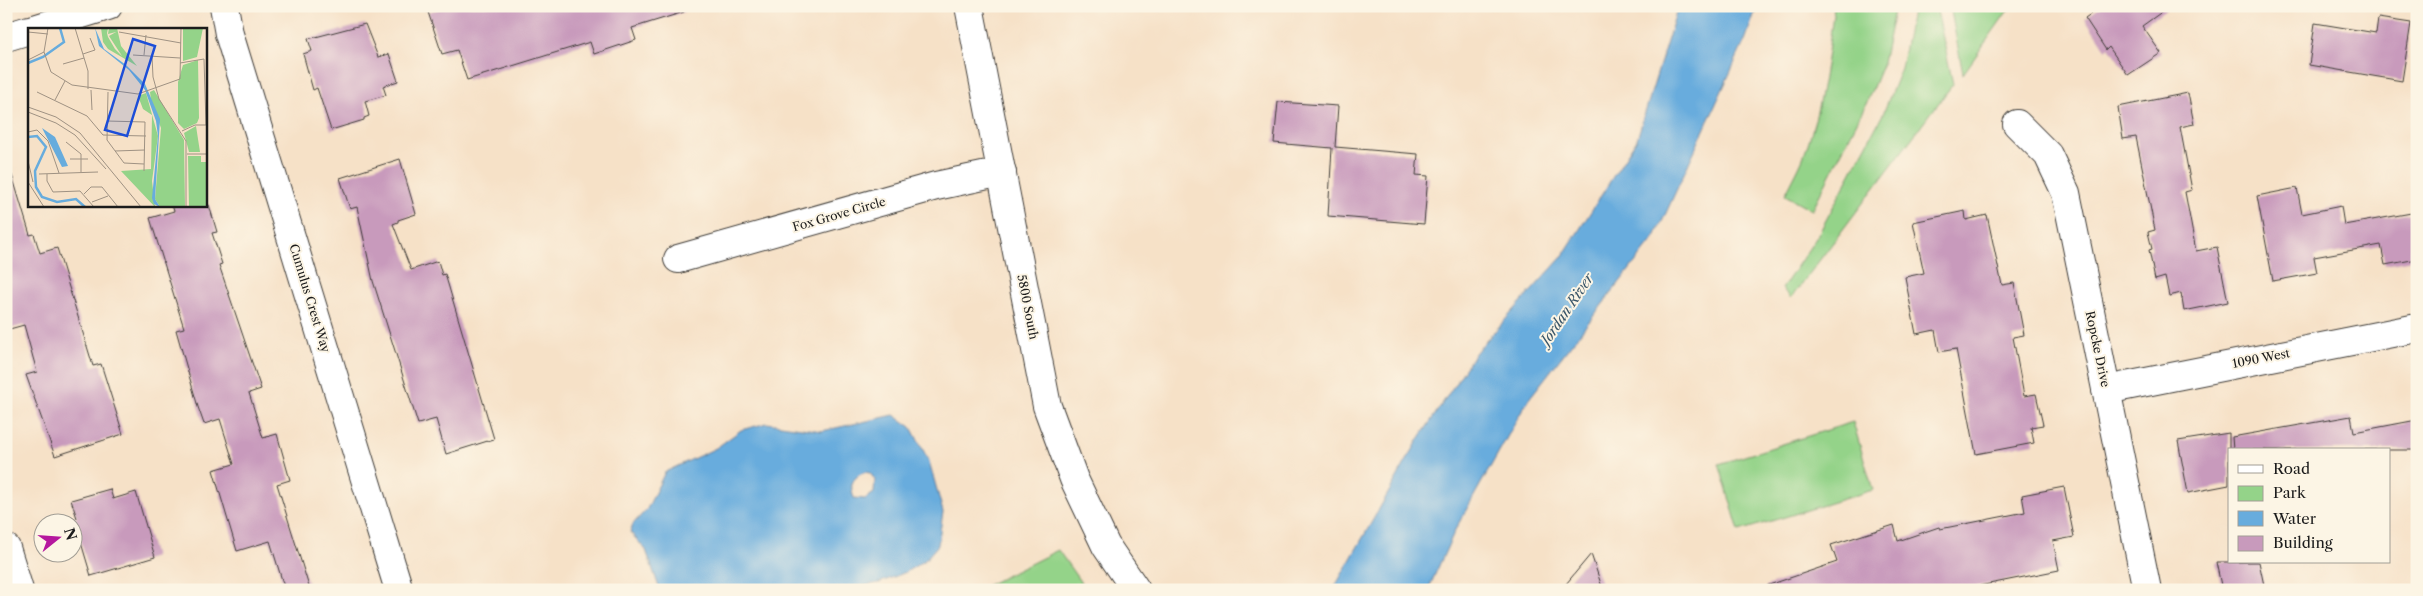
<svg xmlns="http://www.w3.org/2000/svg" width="2423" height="596" font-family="'Libre Caslon Text',serif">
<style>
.green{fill:#94d389;stroke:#587852}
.water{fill:#67acdd;stroke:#42647c;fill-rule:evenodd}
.building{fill:#c89abc}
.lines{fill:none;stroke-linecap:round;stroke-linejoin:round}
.minor-casing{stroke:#3d3a36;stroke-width:30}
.tertiary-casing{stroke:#3d3a36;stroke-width:30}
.minor{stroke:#fff;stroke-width:28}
.tertiary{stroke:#fff;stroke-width:28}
.labels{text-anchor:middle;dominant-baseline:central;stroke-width:4;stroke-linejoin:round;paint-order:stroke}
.street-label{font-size:12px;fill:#1c1c1c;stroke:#fcf5e5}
.water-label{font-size:14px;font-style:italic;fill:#3a5669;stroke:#fcf5e5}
.inset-river{fill:none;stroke:#67acdd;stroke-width:2.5}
.inset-road{fill:none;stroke:#9f9283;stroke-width:1}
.view{fill:#1d4ed8;fill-opacity:0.15;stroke:#1d4ed8;stroke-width:2.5}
.inset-edge{fill:none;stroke:#1c1c1c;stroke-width:2.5}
</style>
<rect width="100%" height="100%" fill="#fcf5e5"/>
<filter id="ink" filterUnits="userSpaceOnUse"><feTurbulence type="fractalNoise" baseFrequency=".02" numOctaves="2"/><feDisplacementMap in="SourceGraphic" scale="10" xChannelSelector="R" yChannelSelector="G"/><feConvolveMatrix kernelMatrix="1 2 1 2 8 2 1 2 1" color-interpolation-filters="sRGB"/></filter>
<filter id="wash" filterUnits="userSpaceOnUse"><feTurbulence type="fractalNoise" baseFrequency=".0096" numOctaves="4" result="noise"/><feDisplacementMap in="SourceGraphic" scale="20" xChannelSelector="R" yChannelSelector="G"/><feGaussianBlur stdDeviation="1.12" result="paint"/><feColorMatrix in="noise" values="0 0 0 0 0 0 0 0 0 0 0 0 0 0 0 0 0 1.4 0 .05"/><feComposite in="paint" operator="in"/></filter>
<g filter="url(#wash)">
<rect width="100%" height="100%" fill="#f6e1c7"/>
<!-- green -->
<g class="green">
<path d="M 1834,6 L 1895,6 L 1883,63 L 1866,104 L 1812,210 L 1785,195 C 1792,180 1801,165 1806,150 C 1822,104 1828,54 1834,6 Z"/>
<polygon points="1913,6 1936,6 1953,84 1791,298 1782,289 1818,235 1883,114 1901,68"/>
<polygon points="1950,6 2011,6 1963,74"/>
<polygon points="1853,422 1873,490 1739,531 1719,464"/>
<polygon points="1058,550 1086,590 985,590 986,586"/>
</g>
<!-- water -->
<g class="water">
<polygon points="1678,6 1757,6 1746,38 1655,237 1528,400 1456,528 1428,590 1333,590 1419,439 1476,352 1562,257 1637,139"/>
<path d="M 894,415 L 911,427 L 929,461 L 943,512 L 938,545 L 925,560 L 906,572 L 879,583 L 843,590 L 660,590 L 646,550 L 630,532 L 633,524 L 647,509 L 665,472 L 716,448 L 741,430 L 767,423 L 822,431 ZM 865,472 L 870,473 L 875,480 L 874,493 L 865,499 L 854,498 C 849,484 852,478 865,472 Z"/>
</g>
<g id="blocks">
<!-- building -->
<g class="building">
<polygon points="449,6 683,6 684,12 632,28 636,40 594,54 590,42 467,80 457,50 442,54 428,12"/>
<polygon points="2102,6 2170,6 2142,26 2161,53 2128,75 2109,47 2106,50 2085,18"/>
<polygon points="2378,18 2411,23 2402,81 2309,65 2315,23 2376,33"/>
<polygon points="365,24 378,57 389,54 398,81 383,86 386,95 365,101 369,116 364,118 364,120 331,130 317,88 313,90 303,54 312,51 308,39"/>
<polygon points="2188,93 2194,124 2180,127 2192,190 2185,192 2196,251 2217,247 2228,302 2184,311 2181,293 2169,296 2165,277 2155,280 2149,250 2152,249 2148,232 2155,230 2136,137 2123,139 2118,107"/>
<polygon points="1278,102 1338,106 1335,147 1418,154 1416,175 1428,176 1424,224 1328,216 1332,148 1274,143"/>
<polygon points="400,159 416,214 398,220 398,222 393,224 411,270 438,261 442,275 445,274 494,439 446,454 436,419 418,424 373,281 357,207 350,209 340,178"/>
<polygon points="12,175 30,235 34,234 40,253 57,248 93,366 101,364 123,434 55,456 26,375 37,372 24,325 6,330 6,176"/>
<polygon points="2297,188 2302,214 2341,206 2344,225 2417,212 2417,259 2385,265 2381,245 2314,257 2317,273 2273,281 2257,196"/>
<polygon points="172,205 209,205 217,232 212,233 222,264 219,265 261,389 249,393 263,438 277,434 290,480 277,484 310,590 285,590 270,541 237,551 213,470 234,464 220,419 204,424 198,407 176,330 184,328 150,218 174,211"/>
<polygon points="1965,211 1966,220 1987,215 2002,285 2014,283 2024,335 2013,337 2024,396 2036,394 2043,425 2031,427 2034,443 1976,454 1956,349 1939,352 1935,330 1916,334 1905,277 1924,273 1913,222"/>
<polygon points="2351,416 2354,432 2417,420 2417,450 2233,450 2232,437"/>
<polygon points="2229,433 2229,485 2188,493 2178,441"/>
<polygon points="2064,487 2074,537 2053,541 2059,570 1959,590 1767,590 1766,586 1837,562 1831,545 1894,525 1898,541 1939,527 1940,529 2025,512 2022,495"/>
<polygon points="110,489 113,499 136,492 155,557 91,576 74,519 77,518 71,500"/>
<polygon points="1591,554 1603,590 1561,590"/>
<polygon points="2216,562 2259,562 2265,590 2222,590"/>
</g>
</g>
</g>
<g filter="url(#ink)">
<use href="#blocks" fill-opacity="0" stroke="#3d3a36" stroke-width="1"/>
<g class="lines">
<!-- minor casing -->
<g class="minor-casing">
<g id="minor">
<polyline points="224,6 229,34 399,590"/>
<polyline points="34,29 108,6"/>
<polyline points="6,37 29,30"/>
<polyline points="2017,124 2048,155 2066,193 2147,590"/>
<polyline points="678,259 936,186 1002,172"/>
<polyline points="2106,390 2417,328"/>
<polyline points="6,548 19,590"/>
</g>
</g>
<!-- tertiary casing -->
<g class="tertiary-casing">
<polyline id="tertiary" points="969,6 1047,406 1074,479 1106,546 1136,590"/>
</g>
<!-- minor -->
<use href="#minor" class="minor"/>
<!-- tertiary -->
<use href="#tertiary" class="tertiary"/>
</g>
</g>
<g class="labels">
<!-- street labels -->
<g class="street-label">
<text transform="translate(839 214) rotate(-16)">Fox Grove Circle</text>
<text transform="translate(310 298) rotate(73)">Cumulus Crest Way</text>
<text transform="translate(1028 307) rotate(79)">5800 South</text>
<text transform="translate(2098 349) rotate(78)">Ropcke Drive</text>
<text transform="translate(2261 358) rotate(-11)">1090 West</text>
</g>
<!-- water labels -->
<g class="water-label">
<text transform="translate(1567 309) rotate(-56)">Jordan River</text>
</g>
</g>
<!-- overview -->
<g transform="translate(28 28)">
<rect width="179" height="179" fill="#f6e1c7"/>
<path d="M 73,0 L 80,0 L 79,5 L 80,9 L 87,21 L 94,28 L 81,8 L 88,4 L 80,6 L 81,0 L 89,0 L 93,18 L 109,38 L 80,21 L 75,14 ZM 155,0 L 175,0 L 169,29 L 155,33 ZM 170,32 L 171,90 L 169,95 L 156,101 L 150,95 L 150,54 L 155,37 ZM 126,62 L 156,112 L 157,179 L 132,179 L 127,171 L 133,100 L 123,72 L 122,64 ZM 118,65 L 130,108 L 124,153 L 127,179 L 93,143 L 123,141 L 124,87 L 115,81 L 110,68 ZM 168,98 L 172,124 L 161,124 L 156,105 ZM 160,128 L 173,128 L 173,134 L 179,134 L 179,179 L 161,179 Z" fill="#94d389"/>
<path d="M 67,0 L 76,21 L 98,37 L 117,56 L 132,91 L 127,171 L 132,179 L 126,176 L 124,170 L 130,108 L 128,93 L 117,62 L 101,42 L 71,18 ZM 14,100 L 27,109 L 40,138 L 34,139 Z" fill="#67acdd"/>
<path class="inset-river" d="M 0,35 L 15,29 L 36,14 L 32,0M 0,109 L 9,108 L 18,119 L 7,143 L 8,159 L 14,169 L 29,174 L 48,171 L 57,179"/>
<path class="inset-road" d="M 47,0 L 60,43 L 60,61M 0,4 L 20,6M 91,4 L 153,15M 16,24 L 23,44 L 44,57 L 110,66 L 152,51 L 153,0M 55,26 L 67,22 L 62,10M 105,27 L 152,30M 116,27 L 118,7M 124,28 L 125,49 L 131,71 L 158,113 L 158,179M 176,31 L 178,97M 0,32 L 16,24 L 20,0M 152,35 L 176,31M 35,36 L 56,30M 63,62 L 64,82M 9,64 L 59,88 L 75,107 L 118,108M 80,64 L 79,112 L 96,135 L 116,136M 27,72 L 37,53M 0,79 L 28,89 L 52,105 L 113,179M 0,84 L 28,95 L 47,107 L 78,141M 79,93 L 117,94 L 116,143M 154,103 L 167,97 L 179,97M 0,104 L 9,102 L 20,113 L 31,145M 38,114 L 53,126 L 53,144M 87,123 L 117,122M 159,126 L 179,126M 42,131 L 60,131M 0,133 L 5,154M 11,146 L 70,144M 19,146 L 19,153 L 25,164 L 52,163 L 66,179M 0,154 L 16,179M 56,166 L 63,159 L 74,159 L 90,179M 64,174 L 80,168"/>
<path class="view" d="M 105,11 L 127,18 L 99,108 L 77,102 Z"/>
<rect width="179" height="179" class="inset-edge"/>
</g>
<!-- margin -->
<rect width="2423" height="596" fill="none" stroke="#fcf5e5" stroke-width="25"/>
<!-- legend -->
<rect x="2228" y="448" width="162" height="115" fill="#fcf5e5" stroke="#a29e95"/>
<rect x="2238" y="465" width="25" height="8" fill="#ffffff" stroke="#a29e95"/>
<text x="2273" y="474" font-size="15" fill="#1c1c1c">Road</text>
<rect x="2238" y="486" width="25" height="15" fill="#94d389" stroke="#a29e95"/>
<text x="2273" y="498" font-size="15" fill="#1c1c1c">Park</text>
<rect x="2238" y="511" width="25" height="15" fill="#67acdd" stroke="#a29e95"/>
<text x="2273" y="524" font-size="15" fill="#1c1c1c">Water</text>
<rect x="2238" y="536" width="25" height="15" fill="#c89abc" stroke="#a29e95"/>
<text x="2273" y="548" font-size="15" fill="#1c1c1c">Building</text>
<!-- north arrow -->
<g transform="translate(58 538) rotate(73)"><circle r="24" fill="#fcf5e5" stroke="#a29e95"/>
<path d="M0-4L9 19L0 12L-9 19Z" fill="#b5179e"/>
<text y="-8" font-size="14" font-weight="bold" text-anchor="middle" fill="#1c1c1c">N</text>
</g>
</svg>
